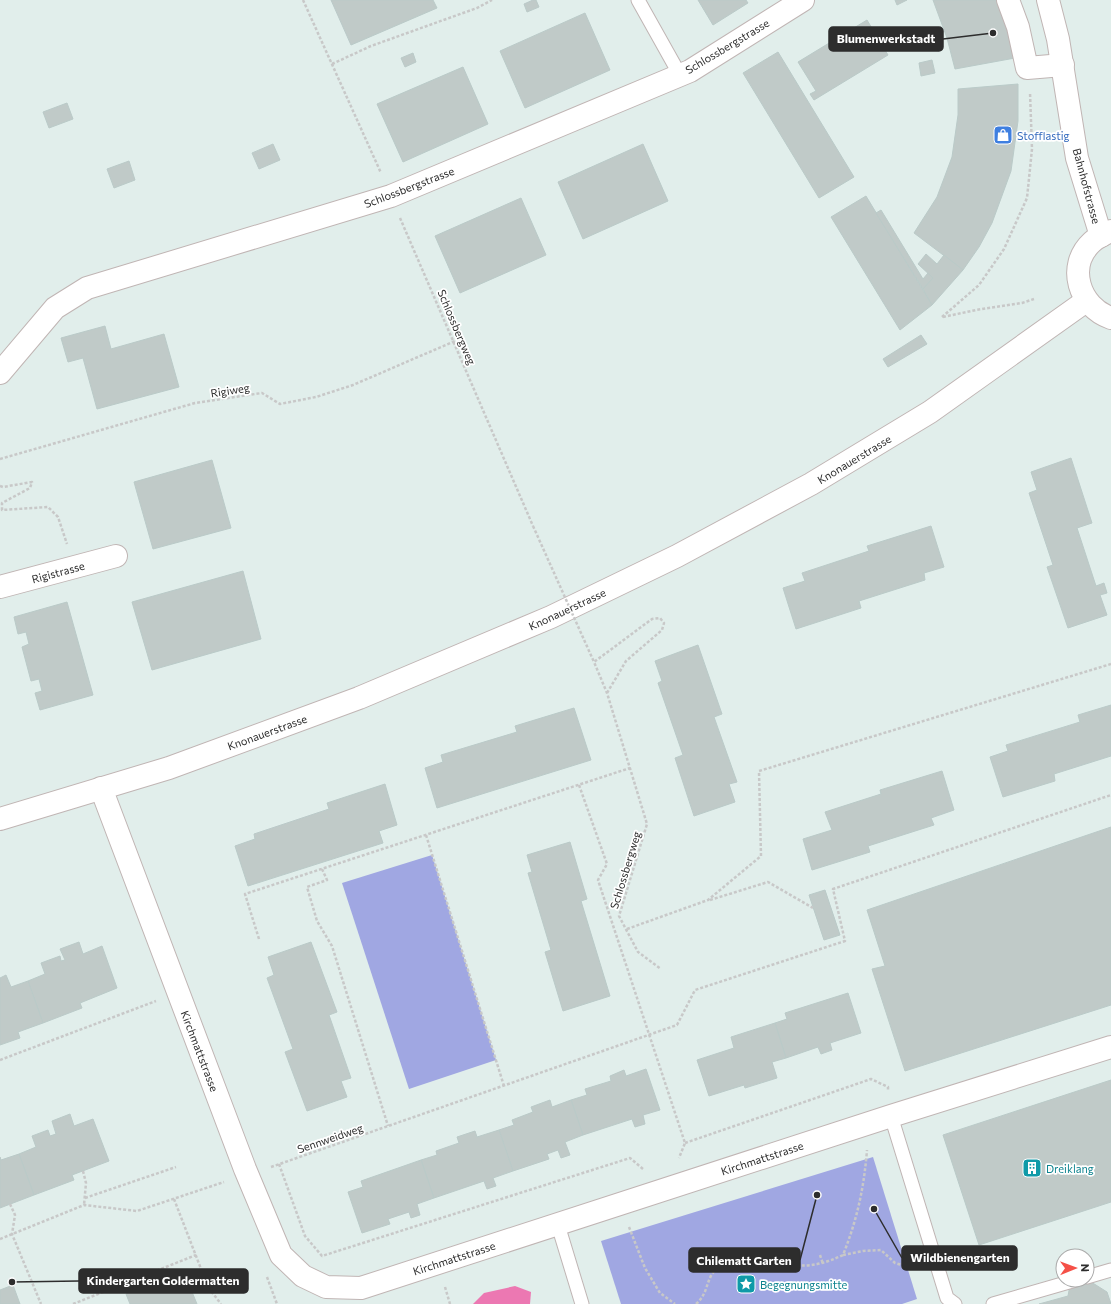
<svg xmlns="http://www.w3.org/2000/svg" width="1111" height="1304" font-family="Commissioner,sans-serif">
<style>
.green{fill:#a0a7e2}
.water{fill:#ec78b2}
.building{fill:#c0cac8;stroke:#bacac8}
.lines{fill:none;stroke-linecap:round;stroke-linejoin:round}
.service-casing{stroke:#c0b5b4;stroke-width:15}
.minor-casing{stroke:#c0b5b4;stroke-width:24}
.tertiary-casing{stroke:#c0b5b4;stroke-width:24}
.path{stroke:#c8c8c8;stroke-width:2.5;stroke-dasharray:3 2;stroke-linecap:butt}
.service{stroke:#fff;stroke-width:13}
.minor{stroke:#fff;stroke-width:22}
.tertiary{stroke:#fff;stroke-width:22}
.path-bridge{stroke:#c8c8c8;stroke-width:2.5;stroke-dasharray:3 2;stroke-linecap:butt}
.labels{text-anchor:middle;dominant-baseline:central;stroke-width:3.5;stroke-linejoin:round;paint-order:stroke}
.street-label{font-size:11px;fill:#2d2d2d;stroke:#fff}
.shop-label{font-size:11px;fill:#366cbe;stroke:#fff;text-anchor:start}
.culture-label{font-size:11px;fill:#0d838f;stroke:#fff;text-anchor:start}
.leader{fill:none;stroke:#2d2d2d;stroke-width:1.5}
.callout-dot{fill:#2d2d2d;stroke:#fff;stroke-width:1.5}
.callout{fill:#2d2d2d;stroke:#2d2d2d;stroke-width:1.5}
.callout-label{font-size:12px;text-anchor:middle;font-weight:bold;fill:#fff}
</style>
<rect width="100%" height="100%" fill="#e1eeeb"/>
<!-- green -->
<g class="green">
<polygon points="432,855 496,1060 409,1089 342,883"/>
<polygon points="873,1157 917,1299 902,1304 621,1304 601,1241"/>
</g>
<!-- water -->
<polygon class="water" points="515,1286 531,1292 530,1304 473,1304 484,1293"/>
<!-- building -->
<g class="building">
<polygon points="331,0 433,0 437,8 351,45"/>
<polygon points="533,0 536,0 539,7 527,12 524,4"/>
<polygon points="698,0 746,0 748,3 713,25"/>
<polygon points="895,0 907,0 897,5"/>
<polygon points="933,0 999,0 1008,29 1015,58 955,69 947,38"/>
<polygon points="585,13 610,70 525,108 500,51"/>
<polygon points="867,20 888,55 814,100 810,94 816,91 798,62"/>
<polygon points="778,52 854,177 819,198 743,73"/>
<polygon points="413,53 416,62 405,67 401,58"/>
<polygon points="932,60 935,73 921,76 919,63"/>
<polygon points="463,67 488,124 403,162 377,104"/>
<polygon points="1018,84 1018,121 1011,171 992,223 979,247 963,270 914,233 937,197 952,157 958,115 958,89"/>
<polygon points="67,103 73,119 49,128 43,112"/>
<polygon points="273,144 280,160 259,169 252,153"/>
<polygon points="643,144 668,201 583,239 558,182"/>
<polygon points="129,161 135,180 114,188 107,169"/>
<polygon points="866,196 932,305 900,330 831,217"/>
<polygon points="521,198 546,255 460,293 435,236"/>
<polygon points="881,210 923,279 928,273 933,278 923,289 876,213"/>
<polygon points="926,254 937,264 944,255 963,270 932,305 923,289 933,278 918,264"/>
<polygon points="105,326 111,349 164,334 179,387 97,409 83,358 68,362 61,338"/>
<polygon points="921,335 927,344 888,367 883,359"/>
<polygon points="1071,458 1092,523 1077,528 1096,586 1104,583 1107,593 1100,595 1107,615 1068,628 1047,567 1053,565 1029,493 1037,490 1031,472"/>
<polygon points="212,460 231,528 153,549 134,482"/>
<polygon points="931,526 944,567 924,573 925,580 859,601 861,608 796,629 783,588 805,581 802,573 869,551 867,546"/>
<polygon points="243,571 261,639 152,670 132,602"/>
<polygon points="67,602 93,695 40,710 35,693 42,691 39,679 31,681 22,647 29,644 26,632 18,634 14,617"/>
<polygon points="698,645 722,714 714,717 737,782 729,784 735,802 694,816 675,758 683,755 658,683 662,681 655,661"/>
<polygon points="1111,705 1111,756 1054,774 1055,781 1003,797 990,757 1008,751 1006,745 1080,722 1078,715"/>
<polygon points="574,708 591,760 437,808 425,768 443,762 441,755 517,732 515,726"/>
<polygon points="942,771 954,810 931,818 934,825 868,846 870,852 812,870 803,839 832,830 825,812 881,794 880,790"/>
<polygon points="385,784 397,825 379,831 383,843 248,886 235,846 255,839 254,834 329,809 327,803"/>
<polygon points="1111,827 1111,1005 905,1071 872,969 885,966 867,910"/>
<polygon points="570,842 587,899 581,901 610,996 563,1011 545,952 551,950 528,873 532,872 527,855"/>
<polygon points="825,890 840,935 824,940 809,895"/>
<polygon points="79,942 83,954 102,946 117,988 80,1003 82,1008 43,1023 28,981 45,974 41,963 60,956 61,961 65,960 60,949"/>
<polygon points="311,942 337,1012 329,1015 351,1078 341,1081 347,1097 307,1111 285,1052 293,1049 267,978 274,975 268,957"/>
<polygon points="6,975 11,987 28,981 43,1023 18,1032 20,1038 0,1045 0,978"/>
<polygon points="848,993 861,1033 830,1043 832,1050 821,1054 818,1047 786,1058 775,1023 787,1019 785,1013"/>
<polygon points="775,1023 786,1058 772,1062 777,1078 745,1088 744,1085 709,1096 697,1060 734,1048 731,1037"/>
<polygon points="646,1069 660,1110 643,1115 645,1124 635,1127 632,1119 583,1135 571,1100 587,1095 585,1089 611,1081 610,1076 624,1070 626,1076"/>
<polygon points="1111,1080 1111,1202 979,1245 943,1135"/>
<polygon points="550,1100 552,1107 571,1100 583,1135 565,1142 570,1155 561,1158 558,1150 547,1154 549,1159 513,1171 499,1130 514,1125 512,1120 533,1112 531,1107"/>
<polygon points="70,1114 74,1126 93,1119 109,1161 72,1175 74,1180 34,1195 19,1154 36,1147 32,1136 48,1130 50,1136 56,1134 52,1121"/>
<polygon points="499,1130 513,1171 493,1178 496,1186 487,1189 484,1181 434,1198 421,1160 437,1155 436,1151 459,1143 457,1137 475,1131 477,1137"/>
<polygon points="19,1154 34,1195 0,1208 0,1157 1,1160"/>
<polygon points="421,1160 434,1198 417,1204 420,1215 411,1218 409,1212 388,1219 390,1224 362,1233 348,1192 363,1187 361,1181"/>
<polygon points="183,1270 197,1304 130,1304 126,1294"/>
<polygon points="1088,1280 1107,1292 1111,1304 1039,1304 1068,1296 1070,1285"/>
<polygon points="13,1285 20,1304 0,1304 0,1290"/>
</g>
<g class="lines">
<!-- service casing -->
<g class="service-casing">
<g id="service">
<polyline points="638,0 680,75"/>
<polyline points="891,1116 947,1298 955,1304"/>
<polyline points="558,1225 582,1304"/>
<polyline points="1087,1277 1111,1270"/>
<polyline points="993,1304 1076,1280"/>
</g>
</g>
<!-- minor casing -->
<g class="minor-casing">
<g id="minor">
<polyline points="1008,0 1018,27 1027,68 1063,65"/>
<polyline points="1048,0 1058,39 1077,158 1101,236"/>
<polyline points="0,373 55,308 87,288 391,196 690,71 803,0"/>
<polyline points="0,587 116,556"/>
<polyline points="101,788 245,1169 281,1255 303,1276 326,1287 361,1288 891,1116 1111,1047"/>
</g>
</g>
<!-- tertiary casing -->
<g class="tertiary-casing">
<g id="tertiary">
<path d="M 1111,231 C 1104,234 1097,237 1092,242 C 1066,266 1079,307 1111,318"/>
<polyline points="0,819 169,768 359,698 551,617 677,556 811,484 930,412 1086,301"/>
</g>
</g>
<!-- path -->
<g class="path">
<polyline points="303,0 381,173"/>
<polyline points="332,64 371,46 477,8 492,0"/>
<polyline points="400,218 533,526"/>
<polyline points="942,317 979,285 1004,249 1027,198 1032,149 1030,92"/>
<polyline points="943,317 976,310 1022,303 1034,299"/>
<polyline points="0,459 195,403 262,393 280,404 316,397 353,385 455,341"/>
<polyline points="0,486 3,487 32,482 30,488 2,503 2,510 48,507 58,517 67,544"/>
<polyline points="607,693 626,661 662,630 664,623 660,618 652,619 594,662 607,693 647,824 619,916 638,952 661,969"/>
<polyline points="579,785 607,864 598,880 685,1143 679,1158"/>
<polyline points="426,835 504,1086"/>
<polyline points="322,869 327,880 307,887 317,921 332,946 388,1126"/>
<polyline points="710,900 768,882 813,908"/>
<polyline points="627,929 708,900 761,856 759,771 1111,664"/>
<polyline points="259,939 245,894 630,768"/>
<polyline points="0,1060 156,1001"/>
<polyline points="685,1143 871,1079 888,1087 888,1091"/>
<polyline points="279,1164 305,1236 322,1256 630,1158 643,1169"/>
<polyline points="271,1167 677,1025 695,990 845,941 833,889 1111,795"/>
<polyline points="83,1171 86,1183 84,1205"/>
<polyline points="85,1198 176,1167"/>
<polyline points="174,1199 208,1287 221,1304"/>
<polyline points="10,1204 15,1215 12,1234 41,1304"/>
<polyline points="629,1227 645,1268 660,1293 675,1304"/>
<polyline points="0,1239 84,1205 137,1211 224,1182"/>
<polyline points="820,1255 823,1264"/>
<polyline points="843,1255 863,1251 881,1250 895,1263 916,1269"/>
<polyline points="729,1262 736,1270"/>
<polyline points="267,1277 277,1304"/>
<polyline points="445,1287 450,1304"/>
<polyline points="73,1304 196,1255"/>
<path d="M 696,1304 C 711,1291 704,1275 722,1265 C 734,1257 758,1255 773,1259 C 779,1261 786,1265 793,1265 C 812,1267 826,1263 843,1255 C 857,1220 864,1188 867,1150"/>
</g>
<!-- service -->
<use href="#service" class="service"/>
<!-- minor -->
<use href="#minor" class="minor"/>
<!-- tertiary -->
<use href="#tertiary" class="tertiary"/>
<!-- path-bridge -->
<polyline class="path-bridge" points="533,526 594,662"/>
</g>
<!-- icons -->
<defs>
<g id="shop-square" transform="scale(1)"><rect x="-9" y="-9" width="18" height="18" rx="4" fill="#3f7fe0" stroke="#fff"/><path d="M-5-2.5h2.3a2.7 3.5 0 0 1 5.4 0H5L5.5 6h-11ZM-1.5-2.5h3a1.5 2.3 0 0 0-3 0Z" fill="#fff"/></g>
<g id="building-square" transform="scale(1)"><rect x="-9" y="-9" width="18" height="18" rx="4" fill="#0f9aa8" stroke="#fff"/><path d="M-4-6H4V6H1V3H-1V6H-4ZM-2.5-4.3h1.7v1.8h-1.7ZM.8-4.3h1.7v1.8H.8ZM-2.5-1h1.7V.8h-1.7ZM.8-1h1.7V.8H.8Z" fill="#fff"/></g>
<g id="sight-square" transform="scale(1)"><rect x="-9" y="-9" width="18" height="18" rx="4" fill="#0f9aa8" stroke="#fff"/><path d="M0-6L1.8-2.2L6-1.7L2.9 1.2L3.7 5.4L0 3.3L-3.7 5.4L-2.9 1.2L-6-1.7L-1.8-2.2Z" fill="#fff"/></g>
</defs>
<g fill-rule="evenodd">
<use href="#shop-square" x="1003" y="135"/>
<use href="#building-square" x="1032" y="1168"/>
<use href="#sight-square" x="746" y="1284"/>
</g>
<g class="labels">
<!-- street labels -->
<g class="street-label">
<text transform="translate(727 46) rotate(-31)">Schlossbergstrasse</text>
<text transform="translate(1087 186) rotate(75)">Bahnhofstrasse</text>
<text transform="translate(409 187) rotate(-21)">Schlossbergstrasse</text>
<text transform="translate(457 327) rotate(67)">Schlossbergweg</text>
<text transform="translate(230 390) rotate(-9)">Rigiweg</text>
<text transform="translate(854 459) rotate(-31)">Knonauerstrasse</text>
<text transform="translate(58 572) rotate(-15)">Rigistrasse</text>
<text transform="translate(567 609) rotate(-25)">Knonauerstrasse</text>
<text transform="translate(267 732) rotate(-20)">Knonauerstrasse</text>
<text transform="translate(625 870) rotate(-73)">Schlossbergweg</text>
<text transform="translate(200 1051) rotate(69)">Kirchmattstrasse</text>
<text transform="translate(330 1138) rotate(-19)">Sennweidweg</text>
<text transform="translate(762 1158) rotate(-18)">Kirchmattstrasse</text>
<text transform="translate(454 1258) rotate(-18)">Kirchmattstrasse</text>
</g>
<!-- shop labels -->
<g class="shop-label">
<text x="1017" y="135">Stofflastig</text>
</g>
<!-- culture labels -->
<g class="culture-label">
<text x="1046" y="1168">Dreiklang</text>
<text x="760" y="1284">Begegnungsmitte</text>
</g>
</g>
<!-- callouts -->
<path class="leader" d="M993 33L943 39M874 1209L902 1258M817 1195L800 1260M12 1282L79 1281"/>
<g class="callout-dot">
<circle cx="993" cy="33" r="4"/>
<circle cx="874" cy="1209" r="4"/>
<circle cx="817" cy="1195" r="4"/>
<circle cx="12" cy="1282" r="4"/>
</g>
<g class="callout">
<rect x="829" y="27" width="114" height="24" rx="4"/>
<rect x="902" y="1246" width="115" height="24" rx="4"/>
<rect x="689" y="1248" width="111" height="24" rx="4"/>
<rect x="79" y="1269" width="169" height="24" rx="4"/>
</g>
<g class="callout-label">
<text x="886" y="43">Blumenwerkstadt</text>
<text x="960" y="1262">Wildbienengarten</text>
<text x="744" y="1265">Chilematt Garten</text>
<text x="163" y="1285">Kindergarten Goldermatten</text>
</g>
<!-- north arrow -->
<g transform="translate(1075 1268) rotate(89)"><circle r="19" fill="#ffffff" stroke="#ababab"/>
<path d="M0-3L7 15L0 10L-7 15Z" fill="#f55047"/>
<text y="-6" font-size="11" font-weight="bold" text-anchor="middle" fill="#2d2d2d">N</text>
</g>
</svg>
